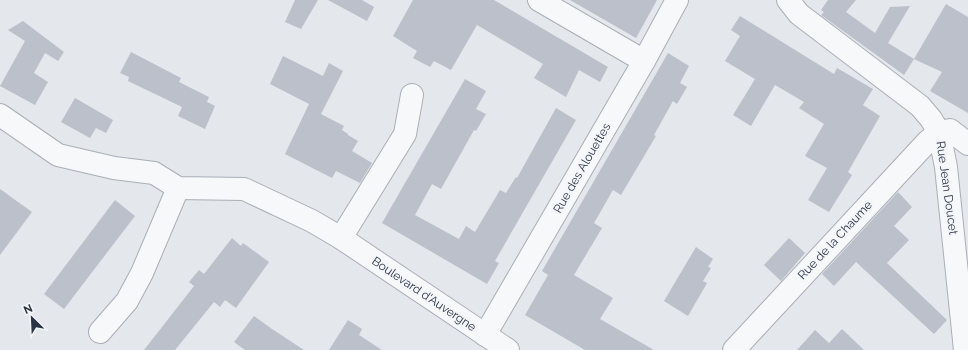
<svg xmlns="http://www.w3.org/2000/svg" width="968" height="350" font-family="Raleway,sans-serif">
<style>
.building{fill:#bbc0ca}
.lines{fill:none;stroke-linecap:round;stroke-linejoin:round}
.minor-casing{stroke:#a9aeb7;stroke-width:24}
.minor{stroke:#f7f8fa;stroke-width:22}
.labels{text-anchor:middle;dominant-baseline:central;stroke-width:4;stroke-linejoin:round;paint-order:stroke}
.street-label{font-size:12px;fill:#2b3445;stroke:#f4f6f9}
</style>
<rect width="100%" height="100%" fill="#e4e7ec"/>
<!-- building -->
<g class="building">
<polygon points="295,0 318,0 301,29 285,22"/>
<polygon points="328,0 362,0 374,7 367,21"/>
<polygon points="413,0 494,0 608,67 600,82 579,70 566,97 534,78 543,64 477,25 451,70 434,61 430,67 413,58 417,51 393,36"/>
<polygon points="570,0 657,0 636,38"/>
<polygon points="828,0 856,0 846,12 875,33 890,7 910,6 888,43 914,59 904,75 821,15 824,12 821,10"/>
<polygon points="946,4 968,17 968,113 930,91 942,72 914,59"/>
<polygon points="740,16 834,74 837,68 873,89 863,105 880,116 848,172 852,175 829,212 808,200 827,168 805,156 824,124 799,108 804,102 775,85 751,126 733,115 755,79 725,61 740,36 731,30"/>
<polygon points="23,21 64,52 58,61 45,53 34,73 48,82 35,105 0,86 25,41 8,30"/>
<polygon points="131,52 181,78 179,82 209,97 207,102 215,106 205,129 178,116 182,107 128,81 129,77 120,73"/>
<polygon points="668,53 689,66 680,83 687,87 677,104 673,101 654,135 656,136 621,195 613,190 594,223 602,228 574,275 613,298 600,319 654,350 585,350 525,315 548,275 542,271"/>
<polygon points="283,56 323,76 329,63 343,71 321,114 344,126 342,130 348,134 348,135 358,141 352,151 372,163 360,183 336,171 332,178 285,154 309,104 270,84"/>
<polygon points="465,79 486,91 476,109 486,114 476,131 474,130 441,189 432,184 415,215 459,239 466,226 475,232 500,190 506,193 516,177 517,178 556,108 576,120 495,261 499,263 487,284 382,223"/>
<polygon points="75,98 113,120 106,133 96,128 90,138 61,122"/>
<polygon points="0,189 32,212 0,255"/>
<polygon points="898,192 912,207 894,226 909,240 887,263 947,320 934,334 856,262 834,286 822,274"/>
<polygon points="115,200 135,216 64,309 44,294"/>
<polygon points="232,238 241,246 243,243 269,262 236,308 225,300 220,307 214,302 175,350 144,350 194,286 189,282 199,270 204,274"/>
<polygon points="789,238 805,253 781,281 764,265"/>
<polygon points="696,247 713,259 708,267 711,268 703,281 707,283 688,316 664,301"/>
<polygon points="254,316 272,329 304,350 245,350 234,342"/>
<polygon points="348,320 362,329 359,335 382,350 329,350"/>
<polygon points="842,329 864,350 797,350 815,330 829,343"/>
</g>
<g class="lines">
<!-- minor casing -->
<g class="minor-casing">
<g id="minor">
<polyline points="539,0 644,61"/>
<polyline points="788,0 799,14 920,106 931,119 939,132 946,167 965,350"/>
<polyline points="0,115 58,155 114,168 154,173 178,188 244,189 312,221 341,238 508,350"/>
<polyline points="341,238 405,134 412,95"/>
<polyline points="100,332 127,301 142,273 178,188"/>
<polyline points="485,335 644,61 677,0"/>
<polyline points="734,350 928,141 939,132 950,130 968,144"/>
</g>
</g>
<!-- minor -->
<use href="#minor" class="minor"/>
</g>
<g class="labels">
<!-- street labels -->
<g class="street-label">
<text transform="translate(582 168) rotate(-60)">Rue des Alouettes</text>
<text transform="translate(947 188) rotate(82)">Rue Jean Doucet</text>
<text transform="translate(835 240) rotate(-47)">Rue de la Chaume</text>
<text transform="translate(424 294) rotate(34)">Boulevard d'Auvergne</text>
</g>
</g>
<!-- north arrow -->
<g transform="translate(32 318) rotate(336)" stroke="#f4f6f9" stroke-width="3" paint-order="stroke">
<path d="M0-3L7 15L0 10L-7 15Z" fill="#2b3445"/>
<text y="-6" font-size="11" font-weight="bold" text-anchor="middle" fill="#2b3445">N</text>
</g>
</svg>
